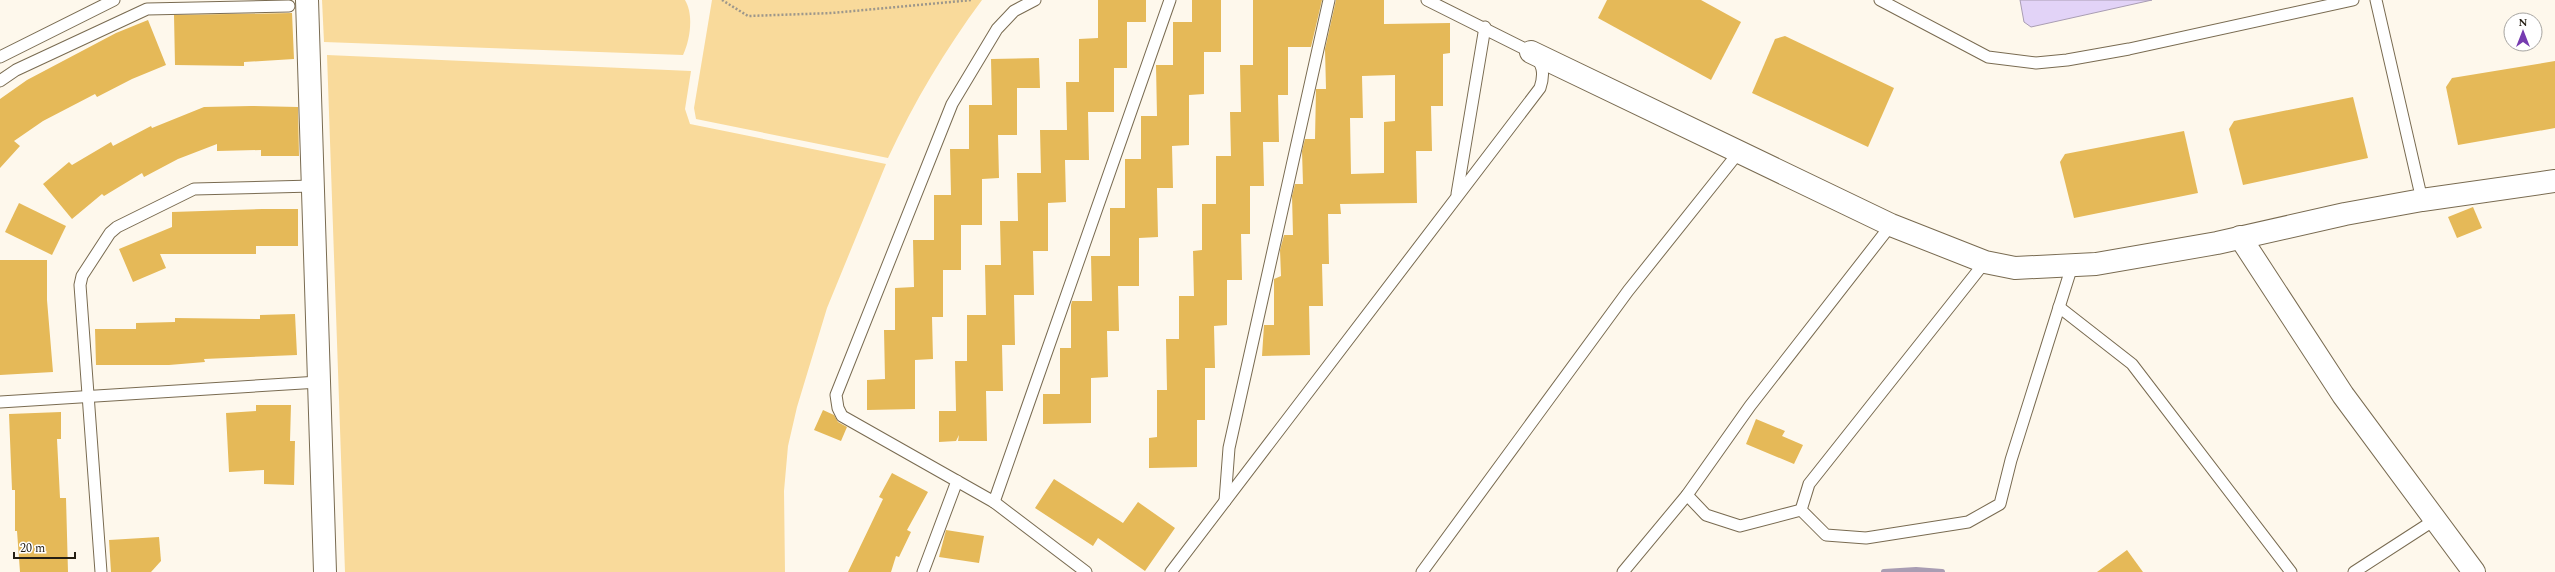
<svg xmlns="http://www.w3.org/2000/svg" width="2555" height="572" font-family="Spectral,serif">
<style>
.green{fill:#f9da9b}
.water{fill:#e2d3f7;stroke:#a99db3}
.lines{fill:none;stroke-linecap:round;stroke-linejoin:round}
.stream{stroke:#a99db3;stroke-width:6}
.building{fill:#e5b958;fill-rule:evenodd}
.lane-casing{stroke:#796b51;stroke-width:13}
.street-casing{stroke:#796b51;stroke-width:24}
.path{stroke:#9d978b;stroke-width:2.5;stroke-dasharray:2 2;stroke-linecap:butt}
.lane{stroke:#fff;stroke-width:11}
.street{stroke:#fff;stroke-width:22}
</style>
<rect width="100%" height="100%" fill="#fef8ec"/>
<!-- green -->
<g class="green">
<path d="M 322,0 L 685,0 C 694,15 690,40 683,55 L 324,42 Z"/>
<path d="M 712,0 L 982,0 C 945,50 914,102 888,158 L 696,119 L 694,108 Z"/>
<polygon points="327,55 691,71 685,109 690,124 886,164 827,308 797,407 788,446 784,491 785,572 345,572"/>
</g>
<!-- water -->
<polygon class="water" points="2020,0 2152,0 2031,27 2024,22"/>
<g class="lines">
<!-- stream -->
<polyline class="stream" points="1884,572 1916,570 1942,572"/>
</g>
<!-- building -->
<g class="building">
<polygon points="1098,0 1146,0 1146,22 1127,22 1127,68 1114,68 1114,112 1088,112 1089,160 1065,160 1066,202 1048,203 1048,251 1033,251 1034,295 1014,295 1015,345 1002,345 1003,391 986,391 987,441 958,441 959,435 956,441 939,442 939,411 956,411 955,361 967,361 967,315 986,315 985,265 1001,265 1000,221 1018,221 1017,173 1041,173 1040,130 1067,130 1066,82 1079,82 1079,39 1098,38"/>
<polygon points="1192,0 1221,0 1221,52 1204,52 1204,94 1189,95 1189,145 1172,146 1173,188 1157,188 1158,237 1139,238 1139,286 1118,286 1119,331 1107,331 1108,377 1091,378 1091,423 1043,424 1043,394 1060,394 1060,348 1071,348 1071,305 1072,301 1092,301 1091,256 1110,256 1110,208 1125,208 1125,159 1141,159 1141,116 1157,116 1156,65 1173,65 1173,22 1192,22"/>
<polygon points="1253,0 1322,0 1311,47 1288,47 1288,95 1278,95 1279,142 1263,142 1264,186 1250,186 1250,234 1241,234 1242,280 1227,280 1227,325 1214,326 1215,368 1205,368 1205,420 1197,420 1197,467 1149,468 1149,438 1157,437 1157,390 1167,390 1166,339 1179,339 1179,296 1194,296 1193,251 1202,250 1202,204 1216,204 1216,156 1231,156 1230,112 1241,112 1240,65 1253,65"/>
<path d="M 1336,0 L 1384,0 L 1384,24 L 1450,23 L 1450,53 L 1443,54 L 1443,106 L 1431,106 L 1432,151 L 1416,151 L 1417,203 L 1340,204 L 1341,214 L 1328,214 L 1329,264 L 1322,264 L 1323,306 L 1309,306 L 1310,355 L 1262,356 L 1264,325 L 1274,325 L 1274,279 L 1281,276 L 1280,250 L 1284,235 L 1293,235 L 1292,196 L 1295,184 L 1303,184 L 1302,151 L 1305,139 L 1315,139 L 1316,89 L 1326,89 L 1325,49 ZM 1395,75 L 1395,121 L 1384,122 L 1384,173 L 1351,174 L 1350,118 L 1363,118 L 1362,76 Z"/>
<polygon points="1607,0 1701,0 1741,22 1711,80 1598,18"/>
<polygon points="292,13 294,59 244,62 244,66 175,65 174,15"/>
<polygon points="148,20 166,65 132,79 97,97 95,94 43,121 14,141 20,146 0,168 0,99 27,80 116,33"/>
<polygon points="1785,36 1894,88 1868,147 1752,93 1775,39"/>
<polygon points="1039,58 1040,88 1017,88 1017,135 998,135 999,178 982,179 982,225 961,225 961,270 943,270 943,317 932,317 933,359 915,360 915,409 867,410 867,380 885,379 884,330 895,330 895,288 914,287 913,240 934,240 934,195 951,195 950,149 969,149 969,105 992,105 991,59"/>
<polygon points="2555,61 2555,128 2458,145 2446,87 2452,78"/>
<polygon points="2353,97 2368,158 2243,185 2229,129 2234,121"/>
<polygon points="251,106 298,107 299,156 261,156 261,150 217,151 217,144 178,159 144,177 142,173 104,196 102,194 72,219 43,184 69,162 72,165 111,142 113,146 151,126 152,128 204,107"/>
<polygon points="2184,131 2198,193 2074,218 2060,162 2065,154"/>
<polygon points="19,203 66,226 52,255 5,232"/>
<polygon points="2473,207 2482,228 2457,238 2448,217"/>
<polygon points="262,209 298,209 298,246 256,246 256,254 160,254 166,268 133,282 119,249 172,227 172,212"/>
<polygon points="0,260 47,260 47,300 53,372 0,375"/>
<polygon points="295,314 297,355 204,359 205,362 169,365 96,365 95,329 136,329 136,323 175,322 175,318 260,319 260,315"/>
<polygon points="256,405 291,405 290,441 295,441 294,485 264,484 264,470 229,472 226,413 256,411"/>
<polygon points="823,410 834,415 838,422 847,427 841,441 814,430"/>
<polygon points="61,412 61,439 57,439 60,498 66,498 68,572 20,572 17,531 15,531 15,490 12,490 9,414"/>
<polygon points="1756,419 1785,431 1782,436 1803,445 1794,464 1746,444"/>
<polygon points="892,473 928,492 907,530 911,532 899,557 896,556 891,572 848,572 883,499 879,497"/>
<polygon points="1054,479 1123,523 1138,502 1175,528 1145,571 1098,538 1093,546 1035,508"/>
<polygon points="946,530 984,536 979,563 939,557"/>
<polygon points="159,537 161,561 151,572 111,572 109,540"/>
<polygon points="2127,550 2143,572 2097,572"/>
</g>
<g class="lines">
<!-- lane casing -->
<g class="lane-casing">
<g id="lane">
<polyline points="1035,0 1014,11 997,29 952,104 836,395 838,408 842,416 994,502 1086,572"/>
<polyline points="1880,0 1988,57 2036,63 2067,60 2129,49 2353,0"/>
<polyline points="2376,0 2422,200"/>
<polyline points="0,57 114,0"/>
<polyline points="0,81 16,70 147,9 289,6"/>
<polyline points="1457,194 1485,27"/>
<polyline points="1985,262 1809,484 1801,510 1826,535 1866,538 1968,522 2000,504 2011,460 2072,266"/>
<polyline points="2059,307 2132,364 2291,572"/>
<polyline points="0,402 319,382"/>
<polyline points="1687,495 1706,515 1740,526 1801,510"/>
<polyline points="1225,501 1229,448 1329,0"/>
<polyline points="994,502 1170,0"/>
<polyline points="101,572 80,285 82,276 110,233 117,227 194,189 313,186"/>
<polyline points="923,572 957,481"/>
<path d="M 1171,572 L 1540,88 C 1545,73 1543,63 1531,52 L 1427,0"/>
<polyline points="1422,572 1628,291 1739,152"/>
<polyline points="1623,572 1687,495 1750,406 1891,225"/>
<polyline points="2354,572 2436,519"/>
</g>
</g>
<!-- street casing -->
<g class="street-casing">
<g id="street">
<polyline points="307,0 325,572"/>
<polyline points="1531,52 1891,225 1985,262 2015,268 2096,264 2217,243 2345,214 2422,200 2555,181"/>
<polyline points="2240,237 2343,395 2474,572"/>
</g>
</g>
<!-- path -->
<polyline class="path" points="722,0 748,16 832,13 972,0"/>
<!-- lane -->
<use href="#lane" class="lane"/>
<!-- street -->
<use href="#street" class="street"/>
</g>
<!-- north arrow -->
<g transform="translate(2523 32)"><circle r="19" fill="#ffffff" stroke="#a7a5a1"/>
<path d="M0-3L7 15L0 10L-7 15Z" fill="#763bb0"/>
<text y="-6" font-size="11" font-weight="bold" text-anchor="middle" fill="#241e13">N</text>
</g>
<!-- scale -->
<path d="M14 552v6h61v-6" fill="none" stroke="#241e13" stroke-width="2"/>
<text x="20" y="552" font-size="12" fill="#241e13" stroke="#ffffff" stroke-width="3" paint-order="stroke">20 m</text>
</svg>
